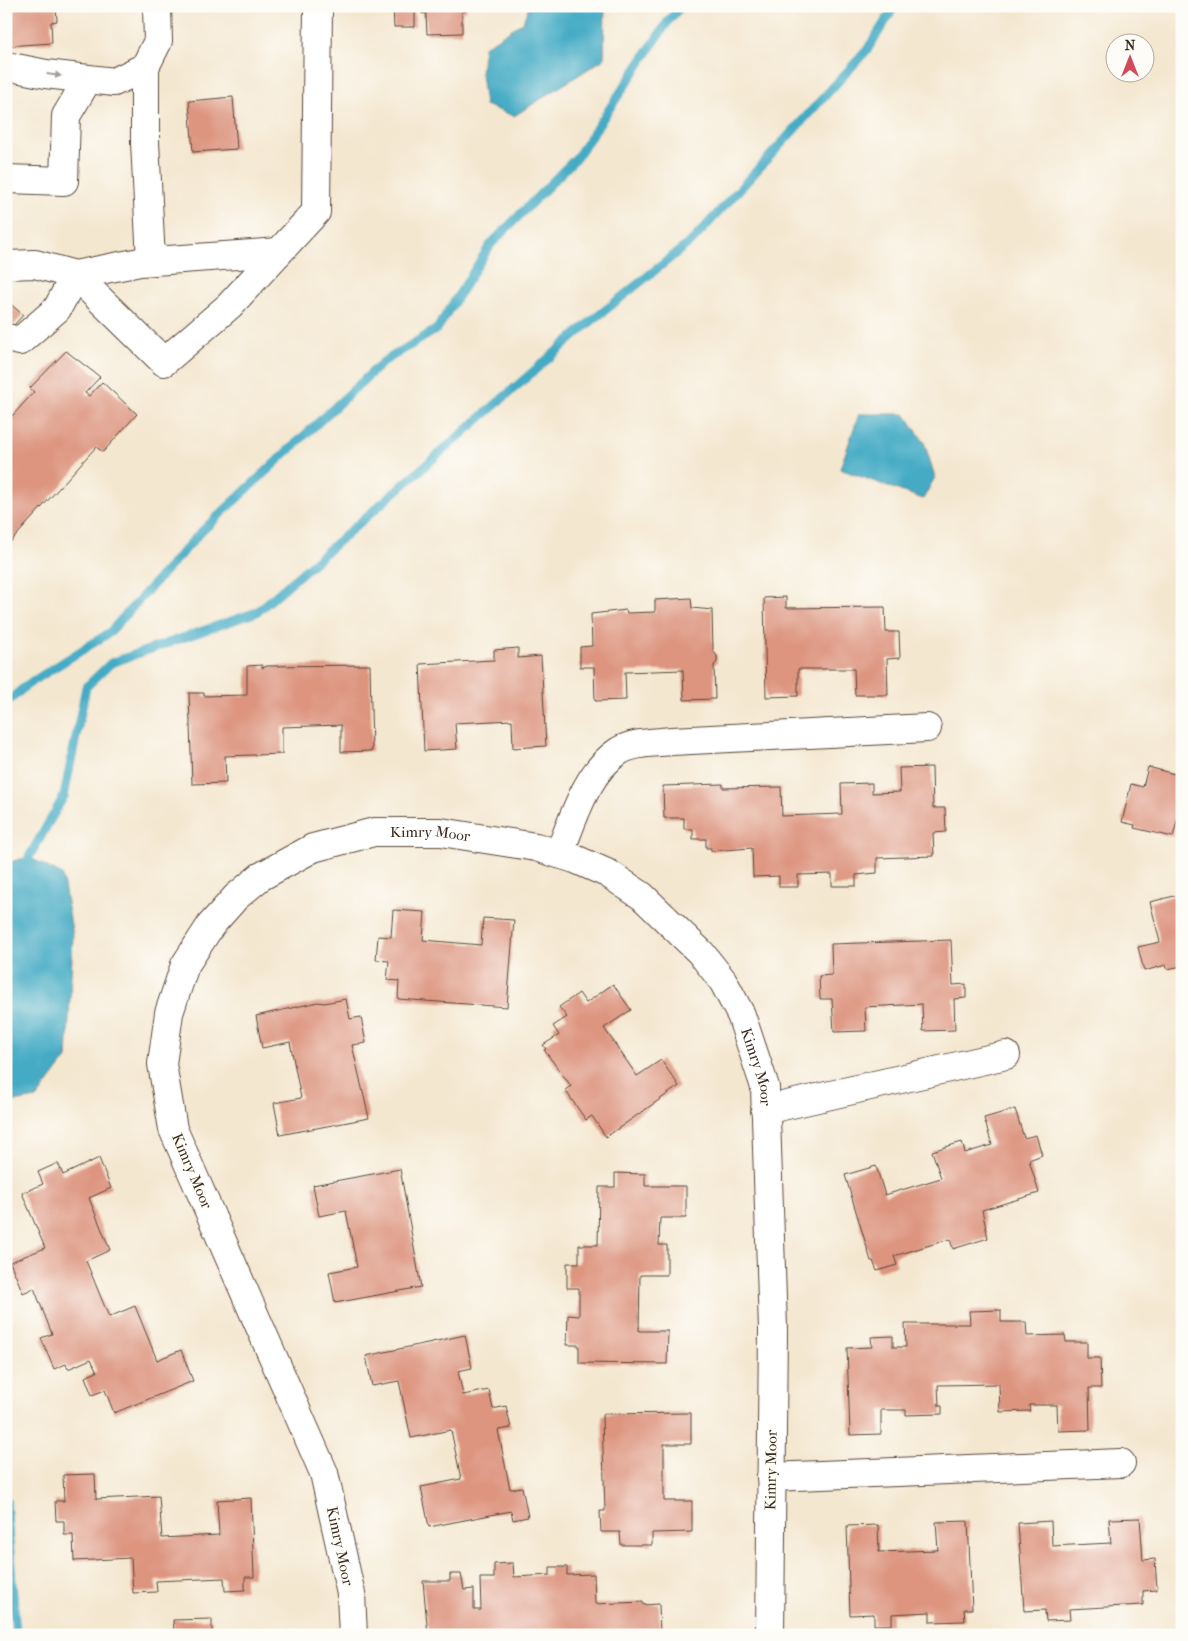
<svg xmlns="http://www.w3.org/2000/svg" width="1188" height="1641" font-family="'IM FELL French Canon',serif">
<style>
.water{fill:#45abc5;stroke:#406a72}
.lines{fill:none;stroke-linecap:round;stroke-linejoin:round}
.stream{stroke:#45abc5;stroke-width:9}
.building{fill:#dd9580}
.minor-casing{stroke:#574639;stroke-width:30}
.minor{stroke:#fff;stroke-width:28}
.oneway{fill:#a79f9a}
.labels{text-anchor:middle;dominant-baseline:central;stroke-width:4;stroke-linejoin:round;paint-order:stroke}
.street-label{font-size:15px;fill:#3b2a1e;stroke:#fdfcf7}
</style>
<rect width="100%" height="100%" fill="#fdfcf7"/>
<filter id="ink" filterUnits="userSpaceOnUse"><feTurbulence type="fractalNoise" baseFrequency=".02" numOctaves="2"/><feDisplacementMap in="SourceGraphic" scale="10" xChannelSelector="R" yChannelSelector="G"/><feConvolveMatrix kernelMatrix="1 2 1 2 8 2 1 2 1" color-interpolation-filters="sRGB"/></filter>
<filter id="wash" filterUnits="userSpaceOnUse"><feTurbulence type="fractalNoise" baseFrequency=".0096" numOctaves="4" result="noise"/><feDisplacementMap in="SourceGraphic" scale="20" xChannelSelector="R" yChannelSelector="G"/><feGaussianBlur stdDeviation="1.12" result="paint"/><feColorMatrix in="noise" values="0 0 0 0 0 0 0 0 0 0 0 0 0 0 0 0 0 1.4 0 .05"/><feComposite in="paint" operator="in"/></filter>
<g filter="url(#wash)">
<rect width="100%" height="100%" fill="#f4e7d0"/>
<!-- water -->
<g class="water">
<polygon points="529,6 605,6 604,59 514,116 485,105 481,73 484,47 523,22"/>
<polygon points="859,414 905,414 924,442 935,477 923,499 840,469"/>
<polygon points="29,857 62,875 73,936 67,1058 37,1098 6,1103 6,863"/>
</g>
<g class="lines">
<!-- stream -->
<g class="stream">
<polyline points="6,703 27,685 109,633 200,533 383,362 437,329 491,244 577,157 669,20 681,6"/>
<polyline points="27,869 29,857 64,796 86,687 111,663 257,612 588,324 694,239 867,50 895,6"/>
<polyline points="6,1501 16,1635"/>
</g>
</g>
<g id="blocks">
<!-- building -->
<g class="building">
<polygon points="6,6 56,6 57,21 51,22 52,43 6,46"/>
<polygon points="393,6 415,6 415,27 394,27"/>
<polygon points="422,6 466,6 466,11 462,11 462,33 427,34 426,13 422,14"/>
<polygon points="233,97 237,149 193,152 189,101"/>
<polygon points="6,300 23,315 6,334"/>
<polygon points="66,351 100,377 85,393 89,396 102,382 137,414 103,452 96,447 6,547 6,411 12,416 34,392 30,388"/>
<polygon points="786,597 786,608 885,607 886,632 899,632 900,658 887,659 888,695 855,695 854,669 798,669 798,696 766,697 764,598"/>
<polygon points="691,598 692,608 712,610 713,651 717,656 717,662 714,665 715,699 684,700 683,670 625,672 626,700 595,701 594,667 580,667 580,647 592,646 591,614 626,610 627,613 655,612 655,600"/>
<polygon points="518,648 518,658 541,656 546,746 513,748 512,720 455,723 457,749 424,751 420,664 494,660 494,650"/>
<polygon points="262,665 262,668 267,666 370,665 372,751 341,752 341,725 282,727 282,754 225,756 226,783 192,784 189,693 204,693 204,696 247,695 247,666"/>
<polygon points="932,767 933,808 945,808 946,832 933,833 934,856 877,858 877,873 856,875 856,886 832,886 832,874 798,875 798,887 779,887 779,876 753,877 752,848 711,851 711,848 706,848 706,839 693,839 693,829 684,829 684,818 664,818 663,786 723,784 723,788 781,787 782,816 842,814 841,784 872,783 872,793 900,792 899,768"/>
<polygon points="1148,767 1182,776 1182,802 1173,837 1134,828 1135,825 1122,822 1131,784 1143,787"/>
<polygon points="1182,894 1182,966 1167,969 1166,965 1144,971 1138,947 1160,942 1150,902"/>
<polygon points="393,910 425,912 423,940 481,945 483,918 514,920 507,1007 398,999 399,981 387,980 389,961 376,960 378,936 391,937"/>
<polygon points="951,940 953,985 966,984 966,998 954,999 955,1030 923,1031 922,1004 865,1007 866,1031 834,1032 832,999 820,999 819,976 832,975 831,944"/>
<polygon points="613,984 631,1010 604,1028 637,1076 661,1060 679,1086 606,1137 592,1116 586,1120 565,1090 571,1086 544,1050 546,1049 543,1045 559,1035 553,1026 567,1017 559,1007 579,993 586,1003"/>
<polygon points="346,999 350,1019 361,1017 366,1043 352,1045 369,1118 280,1135 274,1103 301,1098 290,1042 262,1048 256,1016 318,1002 324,1003"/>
<polygon points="1015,1109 1024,1138 1036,1135 1042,1155 1029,1160 1039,1193 982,1210 988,1238 953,1249 950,1239 894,1256 897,1265 877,1271 873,1261 871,1261 845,1175 876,1166 885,1195 941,1178 932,1151 962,1142 965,1153 992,1145 984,1118"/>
<polygon points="99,1158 111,1188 89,1198 110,1250 86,1261 109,1317 135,1306 157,1360 181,1350 193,1381 114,1413 105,1390 92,1395 85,1377 97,1372 91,1359 68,1369 66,1364 54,1369 41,1338 52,1334 34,1288 23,1293 10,1262 45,1248 22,1193 43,1184 38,1172 58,1163 63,1175"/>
<polygon points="400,1169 421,1287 335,1303 329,1272 357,1267 346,1211 319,1216 313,1185"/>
<polygon points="615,1173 645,1174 645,1186 686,1186 686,1218 660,1218 659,1245 667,1245 667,1275 640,1275 639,1331 668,1331 667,1364 579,1363 579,1345 567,1345 568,1315 579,1316 579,1288 567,1288 567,1263 579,1263 579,1245 598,1245 599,1187 615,1187"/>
<polygon points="1001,1310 1001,1322 1026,1322 1027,1336 1065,1335 1066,1342 1087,1342 1087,1358 1100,1358 1101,1388 1089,1388 1090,1430 1058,1431 1057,1405 1029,1405 1030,1411 1000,1412 999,1384 938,1385 939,1406 942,1406 942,1414 906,1415 906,1410 881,1410 881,1434 850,1435 847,1348 872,1347 871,1337 893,1336 893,1347 906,1347 905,1324 970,1324 969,1311"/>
<polygon points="465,1335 472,1368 458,1371 463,1395 489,1390 493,1409 506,1406 511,1428 498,1430 510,1489 522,1487 528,1517 513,1520 511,1511 429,1527 421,1487 461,1479 451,1430 411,1438 399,1381 372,1386 366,1356"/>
<polygon points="691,1413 691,1444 664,1444 664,1501 692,1501 692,1532 652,1533 652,1545 621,1545 620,1532 601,1532 600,1511 605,1511 602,1417 604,1414"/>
<polygon points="95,1474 96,1499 159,1496 162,1538 219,1535 217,1500 251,1498 254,1577 245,1577 245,1590 225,1591 224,1578 156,1581 157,1592 133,1593 131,1558 74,1561 73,1535 64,1535 64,1521 56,1521 55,1501 64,1501 63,1475"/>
<polygon points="1140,1518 1143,1560 1155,1559 1157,1590 1143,1591 1143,1605 1069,1609 1070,1620 1046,1621 1045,1610 1024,1611 1018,1523 1051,1521 1052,1546 1111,1543 1109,1519"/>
<polygon points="968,1521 972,1609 964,1609 965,1621 930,1622 930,1612 892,1614 892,1625 874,1625 874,1614 850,1615 847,1526 878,1525 879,1552 938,1550 936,1522"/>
<polygon points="513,1563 514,1577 550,1575 550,1567 567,1567 567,1575 594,1574 595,1604 643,1602 643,1605 659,1604 660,1633 655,1633 655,1635 428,1635 423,1581 450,1581 450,1574 461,1574 464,1590 474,1589 474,1610 481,1610 480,1578 494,1578 494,1564"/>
<polygon points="212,1619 212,1635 123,1635 122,1632 174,1630 173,1620"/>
<polygon points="266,1630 266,1635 227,1635 227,1631"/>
</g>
</g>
</g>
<g filter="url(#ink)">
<use href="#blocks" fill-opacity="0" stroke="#574639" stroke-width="1"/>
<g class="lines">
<!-- minor casing -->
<g class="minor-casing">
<g id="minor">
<polyline points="6,66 46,74 114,82 145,67 158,41 157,6"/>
<polyline points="145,67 145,142 151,261"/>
<polyline points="6,179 64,181 66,116 88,79"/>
<polyline points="6,265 35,264 75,275 164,362 229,306 316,212 318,6"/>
<polyline points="6,338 20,341 57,309 75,275 140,262 279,252"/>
<path d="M 559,854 C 573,820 586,772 619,751 C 634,742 655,743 672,741 L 927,728"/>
<polyline points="765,1110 1006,1055"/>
<polyline points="771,1477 1121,1463"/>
<path id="s1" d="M 353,1635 L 351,1594 L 324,1473 L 173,1129 L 162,1064 L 169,1013 L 185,965 L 211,925 L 236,897 L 260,877 L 313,848 L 374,832 L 441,832 L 536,847 L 575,859 L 609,874 L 642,896 L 701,953 L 723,981 L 741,1015 L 765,1087 L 773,1329 L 770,1635"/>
</g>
</g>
<!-- minor -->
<use href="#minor" class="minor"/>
</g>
<!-- one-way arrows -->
<defs><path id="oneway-solid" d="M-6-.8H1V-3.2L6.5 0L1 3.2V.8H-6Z" transform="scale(1.25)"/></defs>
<use class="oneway" href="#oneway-solid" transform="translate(54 75) rotate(7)"/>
</g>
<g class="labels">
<!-- street labels -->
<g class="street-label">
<text stroke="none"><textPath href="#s1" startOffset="1005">Kimry Moor</textPath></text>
<text stroke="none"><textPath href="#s1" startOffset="1440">Kimry Moor</textPath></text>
<text transform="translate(192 1171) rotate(67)">Kimry Moor</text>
<text transform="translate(771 1470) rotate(-89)">Kimry Moor</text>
<text transform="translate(340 1546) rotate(78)">Kimry Moor</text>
</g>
</g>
<!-- margin -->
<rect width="1188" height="1641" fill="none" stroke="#fdfcf7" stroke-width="25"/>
<!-- north arrow -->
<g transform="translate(1130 58)"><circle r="24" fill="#fdfcf7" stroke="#afa8a0"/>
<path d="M0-4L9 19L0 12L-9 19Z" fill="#d1495b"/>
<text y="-8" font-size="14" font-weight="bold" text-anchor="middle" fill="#3b2a1e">N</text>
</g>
</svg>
